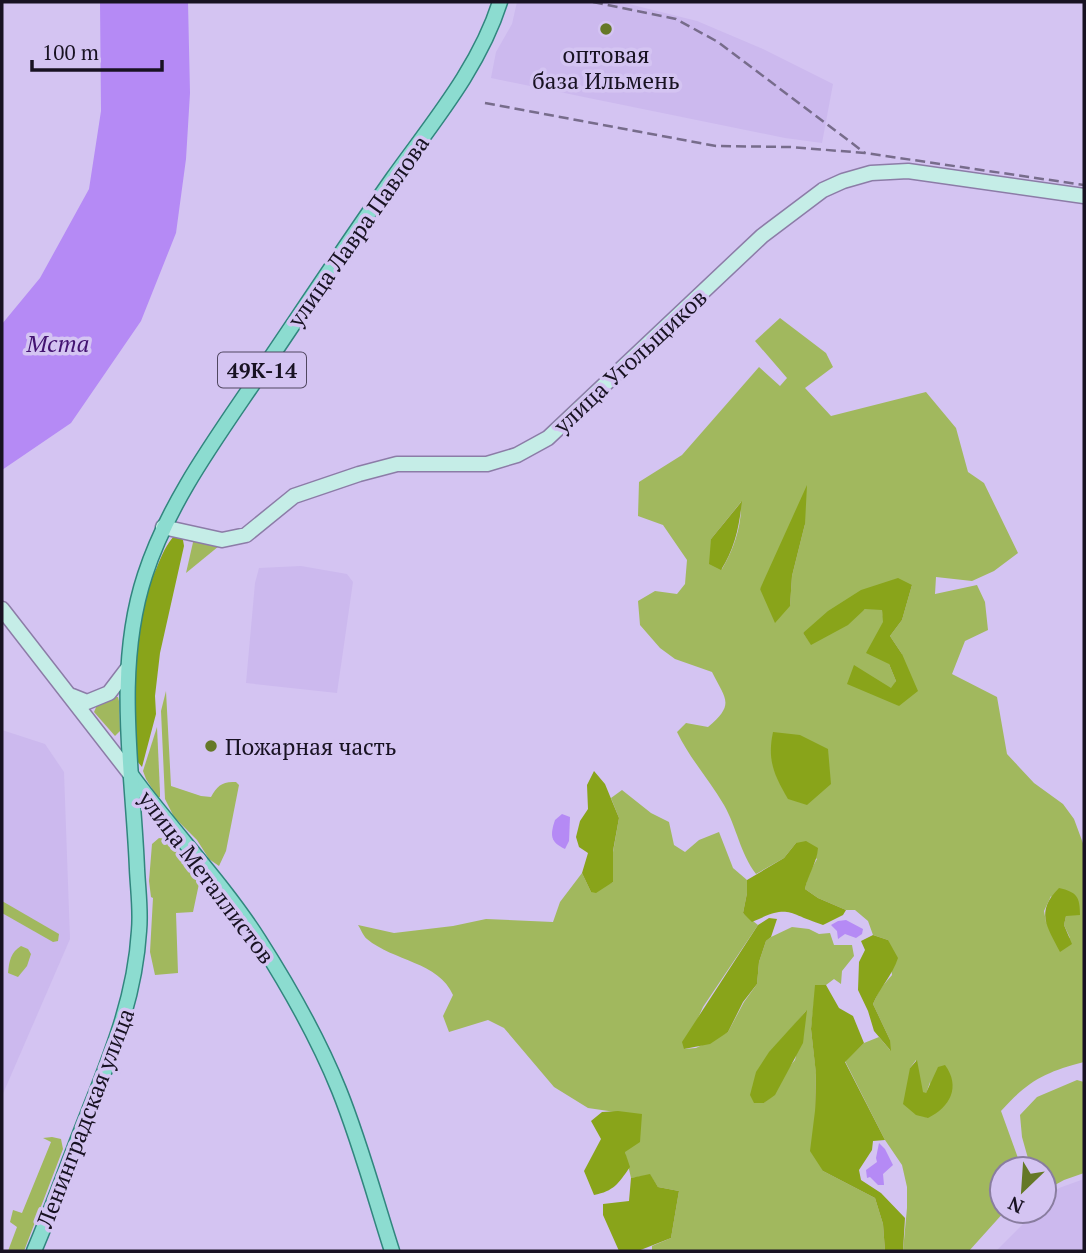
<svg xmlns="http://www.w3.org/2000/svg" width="1086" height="1253" font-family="'PT Serif',serif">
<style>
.built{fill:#ccb9ee}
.green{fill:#a1b85e;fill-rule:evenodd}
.forest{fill:#89a41a}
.water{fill:#b58af5}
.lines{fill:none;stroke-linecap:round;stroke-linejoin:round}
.secondary-casing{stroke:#8c7ca7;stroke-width:17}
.primary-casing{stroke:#31867e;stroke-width:17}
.secondary{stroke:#c5ede7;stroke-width:14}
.primary{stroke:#8cdcd0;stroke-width:14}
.rail{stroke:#776c8b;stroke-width:2.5;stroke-dasharray:10 5;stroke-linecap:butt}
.poi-dot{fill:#657827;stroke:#d4c4f2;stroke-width:2.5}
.labels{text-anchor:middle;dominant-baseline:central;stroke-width:7;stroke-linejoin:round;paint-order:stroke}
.shield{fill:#d4c4f2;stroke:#504760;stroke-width:2}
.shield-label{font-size:21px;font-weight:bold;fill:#181222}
.poi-label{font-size:23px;fill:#181222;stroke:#d4c4f2}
.street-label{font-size:23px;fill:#181222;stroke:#d4c4f2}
.water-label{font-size:24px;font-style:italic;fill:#431371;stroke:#d4c4f2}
</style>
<rect width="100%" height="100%" fill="#d4c4f2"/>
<!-- built -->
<g class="built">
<polygon points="517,2 621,2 697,21 763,49 833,84 822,143 785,138 491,78 496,52 512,24"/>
<polygon points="301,566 347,574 353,582 337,693 246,683 255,583 259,568"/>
<polygon points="2,730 45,744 64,772 70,939 2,1096"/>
<polygon points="1084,1179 1084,1251 996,1251 1036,1211 1044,1211 1044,1203 1059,1188"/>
</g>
<!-- green -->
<g class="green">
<path d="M 780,318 L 826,353 L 833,367 L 805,388 L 831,416 L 926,392 L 956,428 L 968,472 L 984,483 L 1018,553 L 994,571 L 972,581 L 936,577 L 935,594 L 977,585 L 985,602 L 988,630 L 965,641 L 952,674 L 997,697 L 1007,754 L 1034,783 L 1063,804 L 1074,819 L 1084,846 L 1084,1062 C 1045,1072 1028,1081 1001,1111 L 1022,1169 L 1002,1169 L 1002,1211 L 1005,1211 L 969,1251 L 903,1251 L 907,1208 L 907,1187 L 902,1165 L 885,1140 L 845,1061 L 864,1043 L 879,1037 L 890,1050 L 890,1040 L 873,1004 L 880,989 L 892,975 L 888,940 L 873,935 L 868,921 L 855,910 L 846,910 L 818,898 L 805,889 L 808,875 L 817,859 L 796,843 L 784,858 L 756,874 C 740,853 737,828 724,805 C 709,779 690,759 677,732 L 686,723 L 708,727 C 735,704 726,700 712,672 L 675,659 L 660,648 L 640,625 L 638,601 L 655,591 L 677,594 L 685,584 L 687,560 L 663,525 L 638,516 L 639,482 L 682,455 L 759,367 L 780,386 L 787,378 L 755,341 ZM 741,502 C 742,525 734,549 722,569 L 711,539 ZM 805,524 L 792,576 L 790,606 L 760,589 ZM 912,585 L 902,620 L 890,636 L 902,654 L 899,706 L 892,689 L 896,681 L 889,664 L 882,609 L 865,609 L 811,644 L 803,633 ZM 1051,896 L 1066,916 L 1064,925 L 1070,938 L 1046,922 L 1044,911 ZM 916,1060 L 922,1092 L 926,1094 L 930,1082 L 927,1118 L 910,1068 Z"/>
<polygon points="194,538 219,546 186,573"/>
<path d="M 166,691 L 171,786 L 201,796 L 211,797 C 217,786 222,781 236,782 L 239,785 L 226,851 L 219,866 L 209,859 L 197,840 L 174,817 L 165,799 L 161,711 Z"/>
<polygon points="114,697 118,697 119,701 120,731 115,736 94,712 97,705"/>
<polygon points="157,727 160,792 160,797 158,798 146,779 143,771"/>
<path d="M 622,790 L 651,813 L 669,822 L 674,845 L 685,852 L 699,840 L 719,832 L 733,868 L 747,880 L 747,893 L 743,913 L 758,925 L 703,1007 L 684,1049 L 696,1048 L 728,1032 L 744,1002 L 757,984 L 759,962 L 766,941 L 771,937 L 792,927 L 809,929 L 819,934 L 830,933 L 834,945 L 852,945 L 854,956 L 842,971 L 841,984 L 834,979 L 826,985 L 816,985 L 811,1029 L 816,1073 L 815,1111 L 823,1171 L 875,1198 L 883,1224 L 885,1251 L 652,1251 L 652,1246 L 671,1238 L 679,1191 L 658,1187 L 650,1175 L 631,1178 L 625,1152 L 629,1114 L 588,1108 L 554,1087 L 504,1028 L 488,1020 L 449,1032 L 443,1016 L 453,995 C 439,962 393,961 367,939 C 363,936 361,929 358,925 L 394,933 L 453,926 L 486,919 L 553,922 L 560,902 L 582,873 L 591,892 L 613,882 L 613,852 L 619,818 L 611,798 ZM 806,1011 L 795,1060 C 782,1074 780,1092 764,1103 L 789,1031 Z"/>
<polygon points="159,838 167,839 200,879 193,912 176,913 178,973 155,975 150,952 153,898 151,897 149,881 152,844"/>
<polygon points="2,901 59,934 58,941 53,942 2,913"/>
<path d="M 21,946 L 28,949 L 31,954 L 27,966 L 18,977 L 8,973 C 9,961 11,952 21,946 Z"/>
<polygon points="1077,1080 1084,1082 1084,1173 1064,1180 1044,1191 1044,1169 1031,1169 1022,1137 1020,1115 1037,1097"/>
<polygon points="52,1137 61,1139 63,1149 24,1251 8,1251 17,1227 10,1222 13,1210 22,1213 51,1142 43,1138"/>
</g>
<!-- forest -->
<g class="forest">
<polygon points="807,485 805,524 792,576 790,606 775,623 760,589"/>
<path d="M 742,501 C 739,527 735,548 721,570 L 709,564 L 711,539 Z"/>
<path d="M 176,534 L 183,540 L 184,546 L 160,653 L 155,696 L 156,714 L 142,767 L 137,761 C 136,713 130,650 143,603 C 146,591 152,579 157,567 C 162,555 166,544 176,534 Z"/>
<polygon points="898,578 912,585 902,620 890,636 902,654 918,691 899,706 847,684 854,665 891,688 896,681 889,664 866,653 883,622 882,610 865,609 848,625 811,645 803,633 828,611 861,590"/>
<path d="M 773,732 L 800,735 L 828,749 L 831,784 L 807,805 L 788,799 C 774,775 767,760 773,732 Z"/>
<polygon points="594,771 605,784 619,818 613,851 613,882 596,893 591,892 582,873 588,853 579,847 576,837 580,821 588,809 587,785"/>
<path d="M 806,841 L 818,848 C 817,863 808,874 805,889 L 818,898 L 846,910 L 843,915 L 823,925 C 786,913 790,904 752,922 L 743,913 L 747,893 L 747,880 L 784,858 L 796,843 Z"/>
<path d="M 1059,888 C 1077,892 1080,897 1080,915 L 1066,916 L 1064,925 L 1072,944 L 1060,952 C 1047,926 1035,912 1059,888 Z"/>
<polygon points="769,918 777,919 771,937 766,941 759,962 757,984 743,1002 728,1032 710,1044 684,1049 682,1042 758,925"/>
<path d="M 873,935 L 888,940 L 898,958 C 892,976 880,987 873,1004 L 890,1040 L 891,1051 L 874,1031 L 868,1011 L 858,990 L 859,962 L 865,950 L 861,941 Z"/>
<polygon points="815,985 826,985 839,1008 853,1016 864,1043 845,1062 885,1140 873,1141 872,1150 859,1170 861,1180 881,1193 905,1218 903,1251 885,1251 883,1224 875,1198 823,1171 810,1151 815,1111 816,1074 811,1029"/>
<polygon points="807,1010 803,1043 775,1095 764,1103 754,1103 750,1095 756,1072 769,1052"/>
<path d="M 917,1060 L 923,1092 L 926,1093 L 938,1067 L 945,1065 C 961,1087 950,1107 928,1118 L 916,1115 L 903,1104 L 910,1068 Z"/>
<path d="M 618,1111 L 642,1114 L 640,1142 L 625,1152 L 630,1167 C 618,1184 614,1191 594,1195 L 584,1171 L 601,1139 L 591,1121 L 602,1112 Z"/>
<polygon points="650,1174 658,1187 679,1191 671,1238 638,1251 619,1251 603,1215 603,1204 629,1201 631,1178"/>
</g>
<!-- water -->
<g class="water">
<polygon points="100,2 188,2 190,93 186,159 176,233 141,321 71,423 2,470 2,324 40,278 89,189 101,111"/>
<path d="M 562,814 L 570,817 L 569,841 L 565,849 C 550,842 550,835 555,820 Z"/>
<polygon points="846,920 863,929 862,934 856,938 845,934 838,939 837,931 831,925 838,921"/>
<polygon points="879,1143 885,1149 893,1165 883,1174 884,1185 878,1185 870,1177 867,1178 866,1170 877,1162 876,1158"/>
</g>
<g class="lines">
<!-- secondary casing -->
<g class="secondary-casing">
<g id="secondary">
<polyline points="163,527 222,540 246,535 294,496 359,474 397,464 487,464 517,455 548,438 762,236 823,190 843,181 871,173 908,171 1084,196"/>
<polyline points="2,609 131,775"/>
<polyline points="72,696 87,702 109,693 128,668"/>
</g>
</g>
<!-- primary casing -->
<g class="primary-casing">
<g id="primary">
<path d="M 132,776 C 173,832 222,882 259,940 C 289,987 318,1038 339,1090 C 360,1142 375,1198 392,1251"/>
<path d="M 34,1251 C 53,1207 69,1161 87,1116 C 111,1055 135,998 139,931 C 141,911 138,890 137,869 C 133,772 114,669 145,575 C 169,501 218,436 261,372 C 305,307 348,242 393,178 C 433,122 479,68 500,2"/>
</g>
</g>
<!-- secondary -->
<use href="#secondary" class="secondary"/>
<!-- primary -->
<use href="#primary" class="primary"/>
<!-- rail -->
<g class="rail">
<polyline points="593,2 676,19 718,42 865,153"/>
<polyline points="485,103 716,146 790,147 865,153 1084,185"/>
</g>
</g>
<!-- markers -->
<g class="poi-dot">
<circle cx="606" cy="29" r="7"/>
<circle cx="211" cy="746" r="7"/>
</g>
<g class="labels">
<!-- shield labels -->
<rect class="shield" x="218" y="352.5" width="88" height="35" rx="5"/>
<g class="shield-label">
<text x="262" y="370">49К-14</text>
</g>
<!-- poi labels -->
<g class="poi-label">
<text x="606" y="54">оптовая<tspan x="606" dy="26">база Ильмень</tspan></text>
<text x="225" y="746" text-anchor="start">Пожарная часть</text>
</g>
<!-- street labels -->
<g class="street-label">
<text transform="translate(358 231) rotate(-55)">улица Лавра Павлова</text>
<text transform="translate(630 361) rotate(-43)">улица Угольщиков</text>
<text transform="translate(207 877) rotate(53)">улица Металлистов</text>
<text transform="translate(85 1118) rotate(-69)">Ленинградская улица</text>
</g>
<!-- water labels -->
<g class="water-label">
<text x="58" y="343">Мста</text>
</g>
</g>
<!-- border -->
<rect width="1086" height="1253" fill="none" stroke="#181222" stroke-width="7"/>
<!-- north arrow -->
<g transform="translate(1023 1190) rotate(205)"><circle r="33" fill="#d4c4f2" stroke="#897d9f" stroke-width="2"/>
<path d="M0-5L12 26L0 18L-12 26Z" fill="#657827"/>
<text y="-10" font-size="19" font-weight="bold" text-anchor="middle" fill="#181222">N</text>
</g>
<!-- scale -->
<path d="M32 60v10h130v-10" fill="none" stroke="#181222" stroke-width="3.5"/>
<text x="42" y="60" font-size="21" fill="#181222" stroke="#d4c4f2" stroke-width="5" paint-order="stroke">100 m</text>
</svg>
